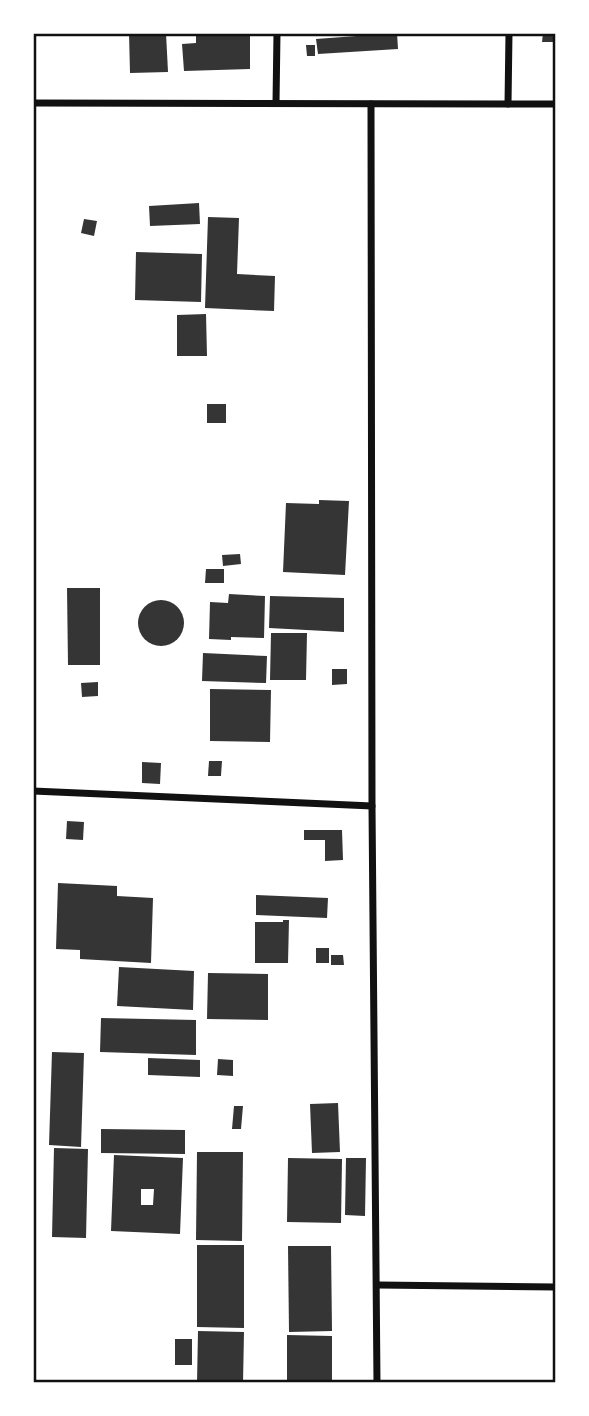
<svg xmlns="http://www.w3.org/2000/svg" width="589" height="1416" font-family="Rubik,sans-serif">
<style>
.building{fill:#353535;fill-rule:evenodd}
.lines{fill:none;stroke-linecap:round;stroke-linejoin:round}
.minor{stroke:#111;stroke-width:7}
.neatline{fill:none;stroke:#111;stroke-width:2.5}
</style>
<rect width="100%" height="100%" fill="#fff"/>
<!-- building -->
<g class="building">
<polygon points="129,33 166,33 168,72 130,73"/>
<polygon points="196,33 250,33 250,69 184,71 182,44 196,43"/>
<polygon points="397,33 398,49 318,54 316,39"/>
<polygon points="543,33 556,33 556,42 542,42"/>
<polygon points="306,45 315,45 315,56 307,56"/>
<polygon points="199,203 200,224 150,226 149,206"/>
<polygon points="208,217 239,218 237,274 275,276 274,311 205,308"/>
<polygon points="84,219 97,221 94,236 81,233"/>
<polygon points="136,252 202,254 201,302 135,300"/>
<polygon points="206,314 207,356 177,356 177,315"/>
<rect x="207" y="404" width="19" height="19"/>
<polygon points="319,500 349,501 345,575 283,572 286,503 319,504"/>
<polygon points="240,554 241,564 223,566 222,555"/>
<polygon points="206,569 224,569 224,583 205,583"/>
<polygon points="67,588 100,588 100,665 68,665"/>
<polygon points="229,594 265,596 264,638 231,637 231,640 209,639 210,602 228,603"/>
<polygon points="270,596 344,598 344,632 269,628"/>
<circle cx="161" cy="623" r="23"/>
<polygon points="271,633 307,633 306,680 270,680"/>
<polygon points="203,653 267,656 266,683 202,681"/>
<polygon points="332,669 347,669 347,684 332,685"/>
<polygon points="98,682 98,696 82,697 81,683"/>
<polygon points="210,689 271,690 270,742 210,741"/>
<polygon points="209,761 222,761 221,776 208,776"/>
<polygon points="142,762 161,763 160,784 142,783"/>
<polygon points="67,821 84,822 83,840 66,839"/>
<polygon points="304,830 342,830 343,860 325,861 325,840 304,840"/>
<polygon points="58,883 117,886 117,896 153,898 151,963 80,959 80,950 56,949"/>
<polygon points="256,895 328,898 327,918 256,915"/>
<polygon points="283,920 289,920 288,963 255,963 255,922 283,922"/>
<rect x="316" y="948" width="13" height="15"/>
<polygon points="331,955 343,955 344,965 331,965"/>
<polygon points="119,967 194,971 193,1010 117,1006"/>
<polygon points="208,973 268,974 268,1020 207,1019"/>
<polygon points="101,1018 196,1020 196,1055 100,1052"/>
<polygon points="52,1052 84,1053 81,1147 49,1145"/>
<polygon points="148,1058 200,1060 200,1077 148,1075"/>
<polygon points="218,1059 233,1060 233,1076 217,1075"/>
<polygon points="338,1103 340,1152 312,1153 310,1104"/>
<polygon points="234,1106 243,1106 241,1129 232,1129"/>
<polygon points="101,1129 185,1130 185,1154 101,1153"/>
<polygon points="54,1148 88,1149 86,1238 52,1237"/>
<polygon points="197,1152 243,1152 242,1241 196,1240"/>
<path d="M 114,1155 L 183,1158 L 180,1234 L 111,1231 ZM 141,1189 L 154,1189 L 153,1205 L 141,1205 Z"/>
<polygon points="288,1158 342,1159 341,1223 287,1222"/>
<polygon points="346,1158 366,1158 365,1216 345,1215"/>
<polygon points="197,1245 244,1245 244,1328 197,1327"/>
<polygon points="288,1246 331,1246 332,1331 289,1332"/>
<polygon points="198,1331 244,1332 243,1383 197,1383"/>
<polygon points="287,1335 332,1336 332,1383 287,1383"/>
<rect x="175" y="1339" width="17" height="26"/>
</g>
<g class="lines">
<!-- minor -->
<g class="minor">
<polyline points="33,103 556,104"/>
<polyline points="276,103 277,33"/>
<polyline points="371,104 372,806 377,1383"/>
<polyline points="508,104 509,33"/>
<polyline points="33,791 372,806"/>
<polyline points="378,1285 556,1287"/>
</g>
</g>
<!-- border -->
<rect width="589" height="1416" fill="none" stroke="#ffffff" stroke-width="70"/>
<rect x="35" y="35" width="519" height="1346" class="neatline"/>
</svg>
